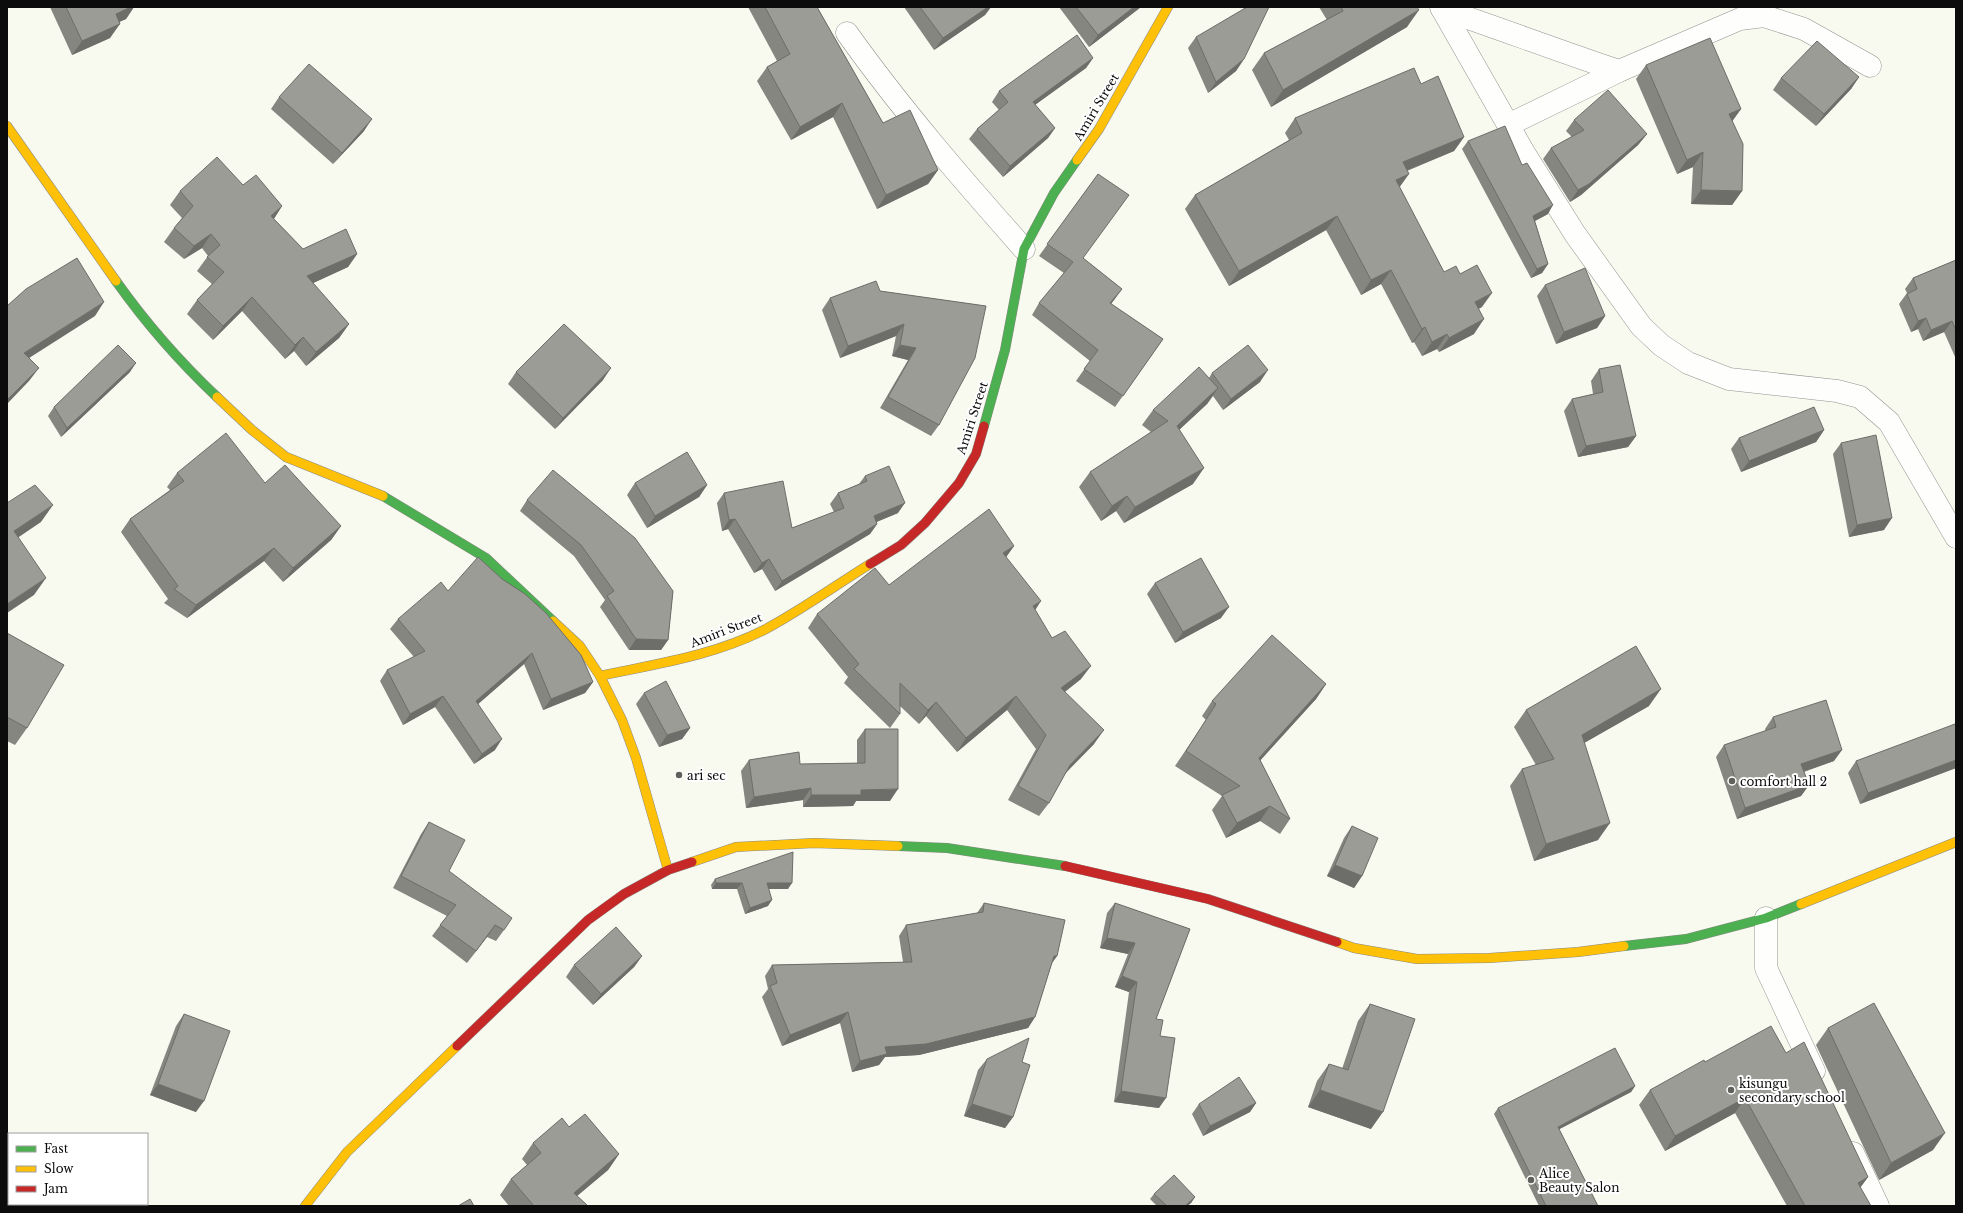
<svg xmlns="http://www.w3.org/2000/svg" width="1963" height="1213" font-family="'Libre Baskerville',serif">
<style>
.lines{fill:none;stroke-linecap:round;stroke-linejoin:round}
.street-casing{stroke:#92938f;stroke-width:23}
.fast-casing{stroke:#898a85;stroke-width:10}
.slow-casing{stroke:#898a85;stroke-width:10}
.jam-casing{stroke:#898a85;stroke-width:10}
.street{stroke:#fefefd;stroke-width:22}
.fast{stroke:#4caf50;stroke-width:9}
.slow{stroke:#ffc107;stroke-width:9}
.jam{stroke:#c62828;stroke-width:9}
.wall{fill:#868681}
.shaded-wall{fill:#6d6d69}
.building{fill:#9c9c96;stroke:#6d6d69}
.poi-dot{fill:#5f5f5c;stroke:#fff;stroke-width:1.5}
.labels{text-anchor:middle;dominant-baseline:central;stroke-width:4;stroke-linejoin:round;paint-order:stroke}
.street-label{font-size:12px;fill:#0c0c0c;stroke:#fff}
.poi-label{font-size:12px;fill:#0c0c0c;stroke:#fff;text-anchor:start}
</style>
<rect width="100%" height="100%" fill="#f8faf0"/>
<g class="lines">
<!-- street casing -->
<g class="street-casing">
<g id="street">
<polyline points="1441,7 1523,151 1575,234 1641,326 1661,345 1688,363 1729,379 1837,391 1860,397 1889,422 1956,537"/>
<path d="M 1442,9 C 1501,29 1559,51 1619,71"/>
<path d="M 847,33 C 901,109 962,179 1024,249"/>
<polyline points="1508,125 1619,71 1740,19 1764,16 1804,29 1870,66"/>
<polyline points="1766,918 1766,968 1814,1071"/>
<polyline points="1853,1153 1878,1206"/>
</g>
</g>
<!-- fast casing -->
<g class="fast-casing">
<g id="fast">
<path d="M 116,281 C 145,322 180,362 217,397"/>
<polyline points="984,426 1005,350 1024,249 1054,193 1077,160"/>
<polyline points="383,496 486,558 553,621"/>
<polyline points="898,846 947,848 1065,866"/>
<polyline points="1624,946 1686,939 1766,918 1801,904"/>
</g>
</g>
<!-- slow casing -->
<g class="slow-casing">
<g id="slow">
<polyline points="7,126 116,281"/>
<polyline points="1077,160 1099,129 1168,7"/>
<polyline points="217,397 252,430 286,457 383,496"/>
<polyline points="553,621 580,646 600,676 622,720 636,758 668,870"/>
<path d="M 600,676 C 655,664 713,656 764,630 C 800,611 836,585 870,564"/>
<polyline points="692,862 736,847 814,843 898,846"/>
<polyline points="1801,904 1956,842"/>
<polyline points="1337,942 1354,948 1417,959 1489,958 1578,952 1624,946"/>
<polyline points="305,1206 347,1152 457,1046"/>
</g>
</g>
<!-- jam casing -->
<g class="jam-casing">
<g id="jam">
<polyline points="870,564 901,545 925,523 959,483 976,454 984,426"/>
<polyline points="1065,866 1208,899 1337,942"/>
<polyline points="457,1046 588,920 624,894 668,870 692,862"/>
</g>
</g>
<!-- street -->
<use href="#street" class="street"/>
<!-- fast -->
<use href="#fast" class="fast"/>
<!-- slow -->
<use href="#slow" class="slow"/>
<!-- jam -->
<use href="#jam" class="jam"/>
</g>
<!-- wall -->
<g class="wall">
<polygon points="50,7 134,7 126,19 119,22 110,38 72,55"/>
<polygon points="748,7 817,7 883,123 938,170 928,184 877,209 833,117 791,140 757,81 767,67 777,61"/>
<polygon points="904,7 991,7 985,15 934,50"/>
<polygon points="1059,7 1141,7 1089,47"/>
<polygon points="1319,7 1417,7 1407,27 1271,107 1252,70 1264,53 1327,20"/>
<polygon points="1196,37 1244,59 1236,71 1208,93 1188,48"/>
<polygon points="1093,58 1086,68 1035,105 1055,128 1048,138 1003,177 969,139 977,129 999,110 992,102 999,91"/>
<polygon points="1646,65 1741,109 1732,121 1742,191 1732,205 1691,204 1693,167 1677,174 1636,79"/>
<polygon points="1859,77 1851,89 1816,126 1773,90 1781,78"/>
<polygon points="1421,84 1464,137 1454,151 1407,171 1399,187 1444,272 1460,274 1482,307 1478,309 1474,334 1439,352 1437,349 1422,356 1414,342 1412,343 1381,284 1361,295 1326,230 1229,286 1185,209 1195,195 1289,140 1285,133 1295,118"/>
<polygon points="279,97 364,131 333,164 271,109"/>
<polygon points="1574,120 1647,134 1638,145 1581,195 1570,202 1543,159 1551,148 1572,137 1566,131"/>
<polygon points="1468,141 1522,165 1548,214 1535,221 1548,264 1542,273 1531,278 1462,149"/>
<polygon points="1098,174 1083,258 1122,289 1111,304 1163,339 1115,407 1076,381 1090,361 1032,315 1039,303 1064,273 1039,256"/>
<polygon points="243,185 282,206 274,219 303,249 357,254 348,267 313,283 349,324 339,338 306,366 294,351 285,359 242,311 213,340 187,314 197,300 212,284 197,271 208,256 202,248 184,259 164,242 174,228 182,218 170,205 180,191"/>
<polygon points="1956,260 1956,359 1944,332 1923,341 1918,329 1911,332 1899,304 1907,293 1905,289 1913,278"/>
<polygon points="1545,285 1605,316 1597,328 1556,344 1537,296"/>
<polygon points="880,291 986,306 939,425 931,436 880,408 908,360 892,356 896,336 840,358 822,310 830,298"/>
<polygon points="1599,369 1636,436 1628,447 1578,457 1564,411 1572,399 1593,394 1591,381"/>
<polygon points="130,372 61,437 48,416 54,407"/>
<polygon points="516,372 603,380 555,429 508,384"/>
<polygon points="1212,373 1260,382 1223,410 1213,396 1207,404 1179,430 1193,484 1124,523 1116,511 1101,521 1079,487 1090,472 1151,432 1142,425 1153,410 1209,378"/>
<polygon points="1824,430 1816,442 1741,472 1731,449 1739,438"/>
<polygon points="1841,443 1884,530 1849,537 1833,454"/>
<polygon points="177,473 265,483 341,526 331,540 283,582 264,561 187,618 164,603 168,599 121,532 130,519 170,490 167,487"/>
<polygon points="865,476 898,513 876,522 877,524 870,534 775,591 762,569 754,573 728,529 722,531 717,503 724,493 792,528 834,512 830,504 838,493 859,484"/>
<polygon points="635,483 707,485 699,497 647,528 627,495"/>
<polygon points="527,500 673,591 668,640 661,650 629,650 600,607 605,600 574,556 520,511"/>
<polygon points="1014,546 1006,557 1035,610 1052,638 1081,679 1065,692 1094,744 1065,774 1049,803 1039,816 1008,800 1036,749 1007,710 957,752 926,716 919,724 900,706 900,714 890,728 844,683 848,677 808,628 817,614 889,585"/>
<polygon points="1155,583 1221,618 1175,643 1147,594"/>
<polygon points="448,591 593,682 585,693 543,710 524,664 478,704 495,750 474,764 435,707 403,725 380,681 387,670 414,657 390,629 398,619"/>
<polygon points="7,633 27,728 15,745 7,741"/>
<polygon points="1326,684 1316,699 1260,760 1290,819 1280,834 1260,821 1226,838 1212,810 1222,796 1175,766 1206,720 1202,716 1212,701"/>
<polygon points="644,693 690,728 682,739 659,747 636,704"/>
<polygon points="1649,706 1584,743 1598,840 1534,861 1510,786 1522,769 1536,765 1514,727 1526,710"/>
<polygon points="1773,717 1834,761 1804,772 1809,785 1801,796 1737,819 1716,757 1724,745 1766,731 1765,729"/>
<polygon points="1956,728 1956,768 1860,804 1848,773 1856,761"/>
<polygon points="865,729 890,801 856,801 853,806 803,807 803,800 746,808 741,771 749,760 800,764 857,763 857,740"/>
<polygon points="429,822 449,871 504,930 496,941 487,937 467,963 432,936 447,916 393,888 421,834"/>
<polygon points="1352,826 1362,876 1354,888 1327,876 1344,838"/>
<polygon points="715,879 788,889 769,889 768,906 745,914 737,889 712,889 711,885"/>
<polygon points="984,903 1057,956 1052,963 1035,1017 1028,1028 919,1055 885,1057 879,1065 852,1072 840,1023 782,1046 762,997 768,989 765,976 772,965 903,962 899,936 906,925 977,913"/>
<polygon points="1115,903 1190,929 1156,1019 1160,1036 1159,1108 1114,1102 1129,992 1115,987 1128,954 1100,948 1107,913"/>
<polygon points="642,956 634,967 593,1005 566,977 574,965"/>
<polygon points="1370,1004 1371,1129 1308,1107 1317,1081 1329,1064 1342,1069 1358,1021"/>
<polygon points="184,1014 196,1112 150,1095 176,1026"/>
<polygon points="1828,1028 1933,1150 1879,1180 1816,1045"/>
<polygon points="1786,1053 1868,1177 1860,1188 1871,1206 1787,1206 1735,1113 1665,1151 1639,1105 1650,1090 1705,1062"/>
<polygon points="987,1059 1022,1062 1013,1117 1005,1128 964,1116 978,1070"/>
<polygon points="1635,1086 1631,1092 1559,1129 1598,1206 1539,1206 1494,1114 1498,1108"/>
<polygon points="1256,1103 1250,1112 1203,1136 1192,1114 1199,1104"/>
<polygon points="569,1127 619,1154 608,1170 577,1196 588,1206 509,1206 500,1195 511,1179 527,1165 522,1159 533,1143"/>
<polygon points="1154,1194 1195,1197 1191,1203 1187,1206 1157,1206 1150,1199"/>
</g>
<!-- shaded-wall -->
<g class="shaded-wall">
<polygon points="131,7 134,7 126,19 106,28 116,14"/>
<polygon points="988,7 991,7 985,15 934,50 943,38"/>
<polygon points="1134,7 1141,7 1089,47 1098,35"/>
<polygon points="1419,10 1407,27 1271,107 1283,90"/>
<polygon points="120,24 110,38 72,55 82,41"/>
<polygon points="1093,58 1086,68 1025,112 1033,102"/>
<polygon points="1244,59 1236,71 1208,93 1216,82"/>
<polygon points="1859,77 1851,89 1816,126 1824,114"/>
<polygon points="842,103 833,117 791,140 800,127"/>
<polygon points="1741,109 1731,123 1729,114"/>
<polygon points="372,119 364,131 333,164 342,153"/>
<polygon points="1055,128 1048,138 1003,177 1010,166"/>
<polygon points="1647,134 1638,145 1581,195 1570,202 1578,190"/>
<polygon points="1464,137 1454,151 1393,176 1403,162"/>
<polygon points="1703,152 1693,167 1677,174 1687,160"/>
<polygon points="938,170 928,184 877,209 886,195"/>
<polygon points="1409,174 1399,188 1396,180"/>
<polygon points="1701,190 1742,191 1732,205 1691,204"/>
<polygon points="1553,205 1548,214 1527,225 1533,216"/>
<polygon points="282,206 273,220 271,216"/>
<polygon points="1337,216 1326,230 1229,286 1239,271"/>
<polygon points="211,234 202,248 184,259 194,246"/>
<polygon points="357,254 348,267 298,290 307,276"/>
<polygon points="1548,264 1542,273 1531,278 1537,269"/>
<polygon points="1391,270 1381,284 1361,295 1371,280"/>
<polygon points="1122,289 1114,300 1102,315 1110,303"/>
<polygon points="1492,293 1482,307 1465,316 1475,302"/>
<polygon points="252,297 242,311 213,340 223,326"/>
<polygon points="104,302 95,316 15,367 24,353"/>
<polygon points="1605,316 1597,328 1556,344 1564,332"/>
<polygon points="1926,318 1918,329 1911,332 1918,321"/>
<polygon points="1484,319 1474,334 1439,352 1449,338"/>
<polygon points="1952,321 1944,332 1923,341 1931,330"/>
<polygon points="349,324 339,338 306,366 316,352"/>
<polygon points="904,324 896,336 840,358 848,346"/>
<polygon points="1425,327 1414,342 1412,343 1422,329"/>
<polygon points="1447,334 1437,349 1422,356 1432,342"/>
<polygon points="303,337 294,351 285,359 295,345"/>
<polygon points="900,345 916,348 908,360 892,356"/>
<polygon points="136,363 130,372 61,437 67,428"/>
<polygon points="39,368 29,381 7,404 7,400"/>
<polygon points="611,368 603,380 555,429 563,418"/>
<polygon points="1268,370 1260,382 1223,410 1231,399"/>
<polygon points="1218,388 1207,404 1166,442 1177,426"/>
<polygon points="1824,430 1816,442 1741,472 1749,461"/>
<polygon points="1636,436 1628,447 1578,457 1586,446"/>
<polygon points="1204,468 1193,484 1124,523 1135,507"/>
<polygon points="707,485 699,497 647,528 655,516"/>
<polygon points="1127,496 1116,511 1101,521 1112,506"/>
<polygon points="905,503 898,513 867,526 874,516"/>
<polygon points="53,505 41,522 7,545 14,531"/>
<polygon points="1892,518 1884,530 1849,537 1857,525"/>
<polygon points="735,519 728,529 722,531 729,520"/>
<polygon points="877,524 870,534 775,591 782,581"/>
<polygon points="341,526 331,540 283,582 293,568"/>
<polygon points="1014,546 1004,560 1003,553"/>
<polygon points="274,548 264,561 187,618 196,605"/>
<polygon points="769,559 762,569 754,573 762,563"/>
<polygon points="46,578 34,595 7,613 7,604"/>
<polygon points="1041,601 1032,615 1033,606"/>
<polygon points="1229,607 1221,618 1175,643 1183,632"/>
<polygon points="636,639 668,640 661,650 629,650"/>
<polygon points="532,653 524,664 469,712 476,701"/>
<polygon points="1091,666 1081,679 1051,702 1061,688"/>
<polygon points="593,682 585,693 543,710 551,699"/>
<polygon points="1326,684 1316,699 1249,773 1259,758"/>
<polygon points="1661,689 1649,706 1570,751 1582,735"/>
<polygon points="443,696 435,707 403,725 410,714"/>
<polygon points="1016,696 1007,710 957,752 966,738"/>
<polygon points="936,702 926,716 919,724 928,710"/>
<polygon points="690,728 682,739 659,747 667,735"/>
<polygon points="1104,730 1094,744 1060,778 1070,765"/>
<polygon points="502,739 495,750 474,764 482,754"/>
<polygon points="1842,750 1834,761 1793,775 1801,764"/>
<polygon points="1956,760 1956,768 1860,804 1868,793"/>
<polygon points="1809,785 1801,796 1737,819 1745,808"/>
<polygon points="811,788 803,800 746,808 754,797"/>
<polygon points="898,789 890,801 856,801 853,806 803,807 811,795 861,790"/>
<polygon points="1270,806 1260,821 1226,838 1237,823"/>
<polygon points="1610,823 1598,840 1534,861 1546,844"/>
<polygon points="1335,865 1362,876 1354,888 1327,876"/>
<polygon points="716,883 742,883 737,889 712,889"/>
<polygon points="767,883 792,883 788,889 763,889"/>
<polygon points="772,900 768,906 745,914 750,908"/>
<polygon points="495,925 487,937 467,963 476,951"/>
<polygon points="1107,938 1135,943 1128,954 1100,948"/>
<polygon points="642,956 634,967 593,1005 601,994"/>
<polygon points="1054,956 1057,956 1049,967"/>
<polygon points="1122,976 1137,982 1129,992 1115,987"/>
<polygon points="848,1012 840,1023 782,1046 790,1035"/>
<polygon points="1035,1017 1028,1028 919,1055 885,1057 879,1065 852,1072 860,1061 885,1047"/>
<polygon points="158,1084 204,1101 196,1112 150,1095"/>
<polygon points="1635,1086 1631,1092 1554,1132 1558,1127"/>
<polygon points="1320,1090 1383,1112 1371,1129 1308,1107"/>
<polygon points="1121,1091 1166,1098 1159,1108 1114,1102"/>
<polygon points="1745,1098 1735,1113 1665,1151 1675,1136"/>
<polygon points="1256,1103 1250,1112 1203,1136 1210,1126"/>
<polygon points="972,1104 1013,1117 1005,1128 964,1116"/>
<polygon points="1945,1133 1933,1150 1879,1180 1891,1163"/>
<polygon points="619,1154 608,1170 565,1206 574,1193"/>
<polygon points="1868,1177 1857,1192 1858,1183"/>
<polygon points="1195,1197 1191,1203 1187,1206 1185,1206"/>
</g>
<!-- building -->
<g class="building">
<polygon points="66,7 131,7 116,14 120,24 82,41"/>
<polygon points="765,7 817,7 883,123 910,110 938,170 886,195 842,103 800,127 767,67 790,54"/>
<polygon points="920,7 988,7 943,38"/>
<polygon points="1076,7 1134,7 1098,35"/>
<polygon points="1247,7 1269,7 1244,59 1216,82 1196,37"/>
<polygon points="1341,7 1417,7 1419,10 1283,90 1264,53 1343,11"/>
<polygon points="1077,35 1093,58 1033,102 1055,128 1010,166 977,129 1008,102 999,91"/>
<polygon points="1710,38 1741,109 1729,114 1743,144 1742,191 1701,190 1703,152 1687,160 1646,65"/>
<polygon points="1817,41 1859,77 1824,114 1781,78"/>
<polygon points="309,64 372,119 342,153 279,97"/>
<polygon points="1414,68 1421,84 1438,76 1464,137 1403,162 1409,174 1396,180 1444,272 1456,266 1460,274 1477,265 1492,293 1475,302 1484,319 1449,338 1447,334 1432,342 1425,327 1422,329 1391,270 1371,280 1337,216 1239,271 1195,195 1302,133 1295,118"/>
<polygon points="1608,90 1647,134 1589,184 1578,190 1551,148 1584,130 1574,120"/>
<polygon points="1505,126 1522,165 1527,163 1553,205 1533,216 1548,264 1537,269 1468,141"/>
<polygon points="217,157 243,185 256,175 282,206 271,216 303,249 346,229 357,254 307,276 349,324 316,352 303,337 295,345 252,297 223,326 197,300 224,272 207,257 220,245 211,234 194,246 174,228 193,206 180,191"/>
<polygon points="1098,174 1129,195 1083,258 1122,289 1110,303 1163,339 1123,396 1084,369 1098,350 1039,303 1073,262 1047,244"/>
<polygon points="77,258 104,302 24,353 39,368 7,400 7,306 26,289"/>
<polygon points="1956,260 1956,331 1952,321 1931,330 1926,318 1918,321 1907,294 1917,289 1913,278"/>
<polygon points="1585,268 1605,316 1564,332 1545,285"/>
<polygon points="876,281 880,291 986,306 975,358 939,425 888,397 916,348 900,345 904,324 848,346 830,298"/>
<polygon points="564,324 611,368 563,418 516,372"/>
<polygon points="118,345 136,363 67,428 54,407"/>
<polygon points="1248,345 1268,370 1231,399 1212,373"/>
<polygon points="1620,365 1636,436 1586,446 1572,399 1603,392 1599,369"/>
<polygon points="1199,367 1218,388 1177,426 1204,468 1135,507 1127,496 1112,506 1090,472 1168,421 1153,410"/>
<polygon points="1814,407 1824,430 1749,461 1739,438"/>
<polygon points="226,433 265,483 285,465 341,526 293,568 274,548 196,605 174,589 178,586 130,519 184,481 177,473"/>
<polygon points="1876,435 1892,518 1857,525 1841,443"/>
<polygon points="687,452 707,485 655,516 635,483"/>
<polygon points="889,466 905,503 874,516 877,524 782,581 769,559 762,563 735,519 729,520 724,493 783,481 792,528 844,508 838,493 867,481 865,476"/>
<polygon points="553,470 635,538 673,591 668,640 636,639 607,596 614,591 581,545 527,500"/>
<polygon points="35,485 53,505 14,531 46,578 7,604 7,503"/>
<polygon points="989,509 1014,546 1003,553 1041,601 1033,606 1052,638 1065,631 1091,666 1061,688 1104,730 1070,765 1049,803 1018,786 1046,735 1016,696 966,738 936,702 928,710 900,683 900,714 854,669 859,664 817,614 875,568 889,585"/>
<polygon points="478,557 502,579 525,594 546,613 581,655 593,682 551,699 532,653 476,701 502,739 482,754 443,696 410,714 387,670 425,651 398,619 441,582 448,591"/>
<polygon points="1201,558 1229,607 1183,632 1155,583"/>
<polygon points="7,633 64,665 27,728 7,717"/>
<polygon points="1272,635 1326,684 1259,758 1290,819 1270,806 1237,823 1222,795 1240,786 1186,751 1216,704 1212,701"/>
<polygon points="1636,646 1661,689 1582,735 1610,823 1546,844 1522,769 1554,759 1526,710"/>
<polygon points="666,681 690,728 667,735 644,693"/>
<polygon points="1826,700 1842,750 1801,764 1809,785 1745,808 1724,745 1776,727 1773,717"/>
<polygon points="1955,724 1956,728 1956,760 1868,793 1856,761"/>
<polygon points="865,729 898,729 898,789 861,790 861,795 811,795 811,788 754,797 749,760 799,752 800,764 865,763"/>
<polygon points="429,822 465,840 449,871 512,918 504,930 495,925 476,951 440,925 456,905 401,876"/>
<polygon points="1352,826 1378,838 1362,876 1335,865"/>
<polygon points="793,852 792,883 767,883 772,900 750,908 742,883 716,883 715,879"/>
<polygon points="984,903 1065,920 1057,956 1054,956 1035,1017 926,1044 885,1047 887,1054 860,1061 848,1012 790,1035 770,986 777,983 772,965 912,962 906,925 983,912"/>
<polygon points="1115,903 1190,929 1156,1019 1163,1020 1160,1036 1175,1038 1166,1098 1121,1091 1137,982 1122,976 1135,943 1107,938"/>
<polygon points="616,927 642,956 601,994 574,965"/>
<polygon points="1874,1003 1945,1133 1891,1163 1828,1028"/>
<polygon points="1370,1004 1415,1019 1383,1112 1320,1090 1329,1064 1348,1070"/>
<polygon points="184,1014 230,1031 204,1101 158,1084"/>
<polygon points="1771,1026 1786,1053 1804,1042 1868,1177 1858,1183 1871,1206 1805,1206 1745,1098 1675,1136 1650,1090 1704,1060 1705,1062"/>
<polygon points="1029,1038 1022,1062 1030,1065 1013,1117 972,1104 987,1059"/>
<polygon points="1615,1048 1635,1086 1558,1127 1598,1206 1546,1206 1498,1108"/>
<polygon points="1239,1077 1256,1103 1210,1126 1199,1104"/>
<polygon points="585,1114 619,1154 574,1193 588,1206 534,1206 511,1179 541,1153 533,1143 562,1118 569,1127"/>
<polygon points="1174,1175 1195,1197 1185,1206 1167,1206 1154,1194"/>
<polygon points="470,1199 474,1206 458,1206"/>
</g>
<!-- markers -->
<g class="poi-dot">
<circle cx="679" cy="775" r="4"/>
<circle cx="1732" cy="781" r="4"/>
<circle cx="1731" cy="1090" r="4"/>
<circle cx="1531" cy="1180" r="4"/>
</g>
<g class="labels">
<!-- street labels -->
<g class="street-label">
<text transform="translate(1096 107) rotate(-59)">Amiri Street</text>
<text transform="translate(972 418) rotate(-72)">Amiri Street</text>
<text transform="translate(726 630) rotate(-21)">Amiri Street</text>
</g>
<!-- poi labels -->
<g class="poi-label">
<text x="687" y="775">ari sec</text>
<text x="1740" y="781">comfort hall 2</text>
<text x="1739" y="1083">kisungu<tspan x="1739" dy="14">secondary school</tspan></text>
<text x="1539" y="1173">Alice<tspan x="1539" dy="14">Beauty Salon</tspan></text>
</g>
</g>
<!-- border -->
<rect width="1963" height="1213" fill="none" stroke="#0c0c0c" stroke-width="16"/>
<!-- legend -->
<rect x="8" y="1133" width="140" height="72" fill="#ffffff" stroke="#9e9e9e"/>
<rect x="16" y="1146" width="20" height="6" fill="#4caf50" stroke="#9e9e9e"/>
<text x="44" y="1153" font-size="12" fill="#0c0c0c">Fast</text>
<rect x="16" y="1166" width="20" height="6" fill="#ffc107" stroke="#9e9e9e"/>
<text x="44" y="1173" font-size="12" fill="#0c0c0c">Slow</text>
<rect x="16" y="1186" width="20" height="6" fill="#c62828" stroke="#9e9e9e"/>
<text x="44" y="1193" font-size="12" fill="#0c0c0c">Jam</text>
</svg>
